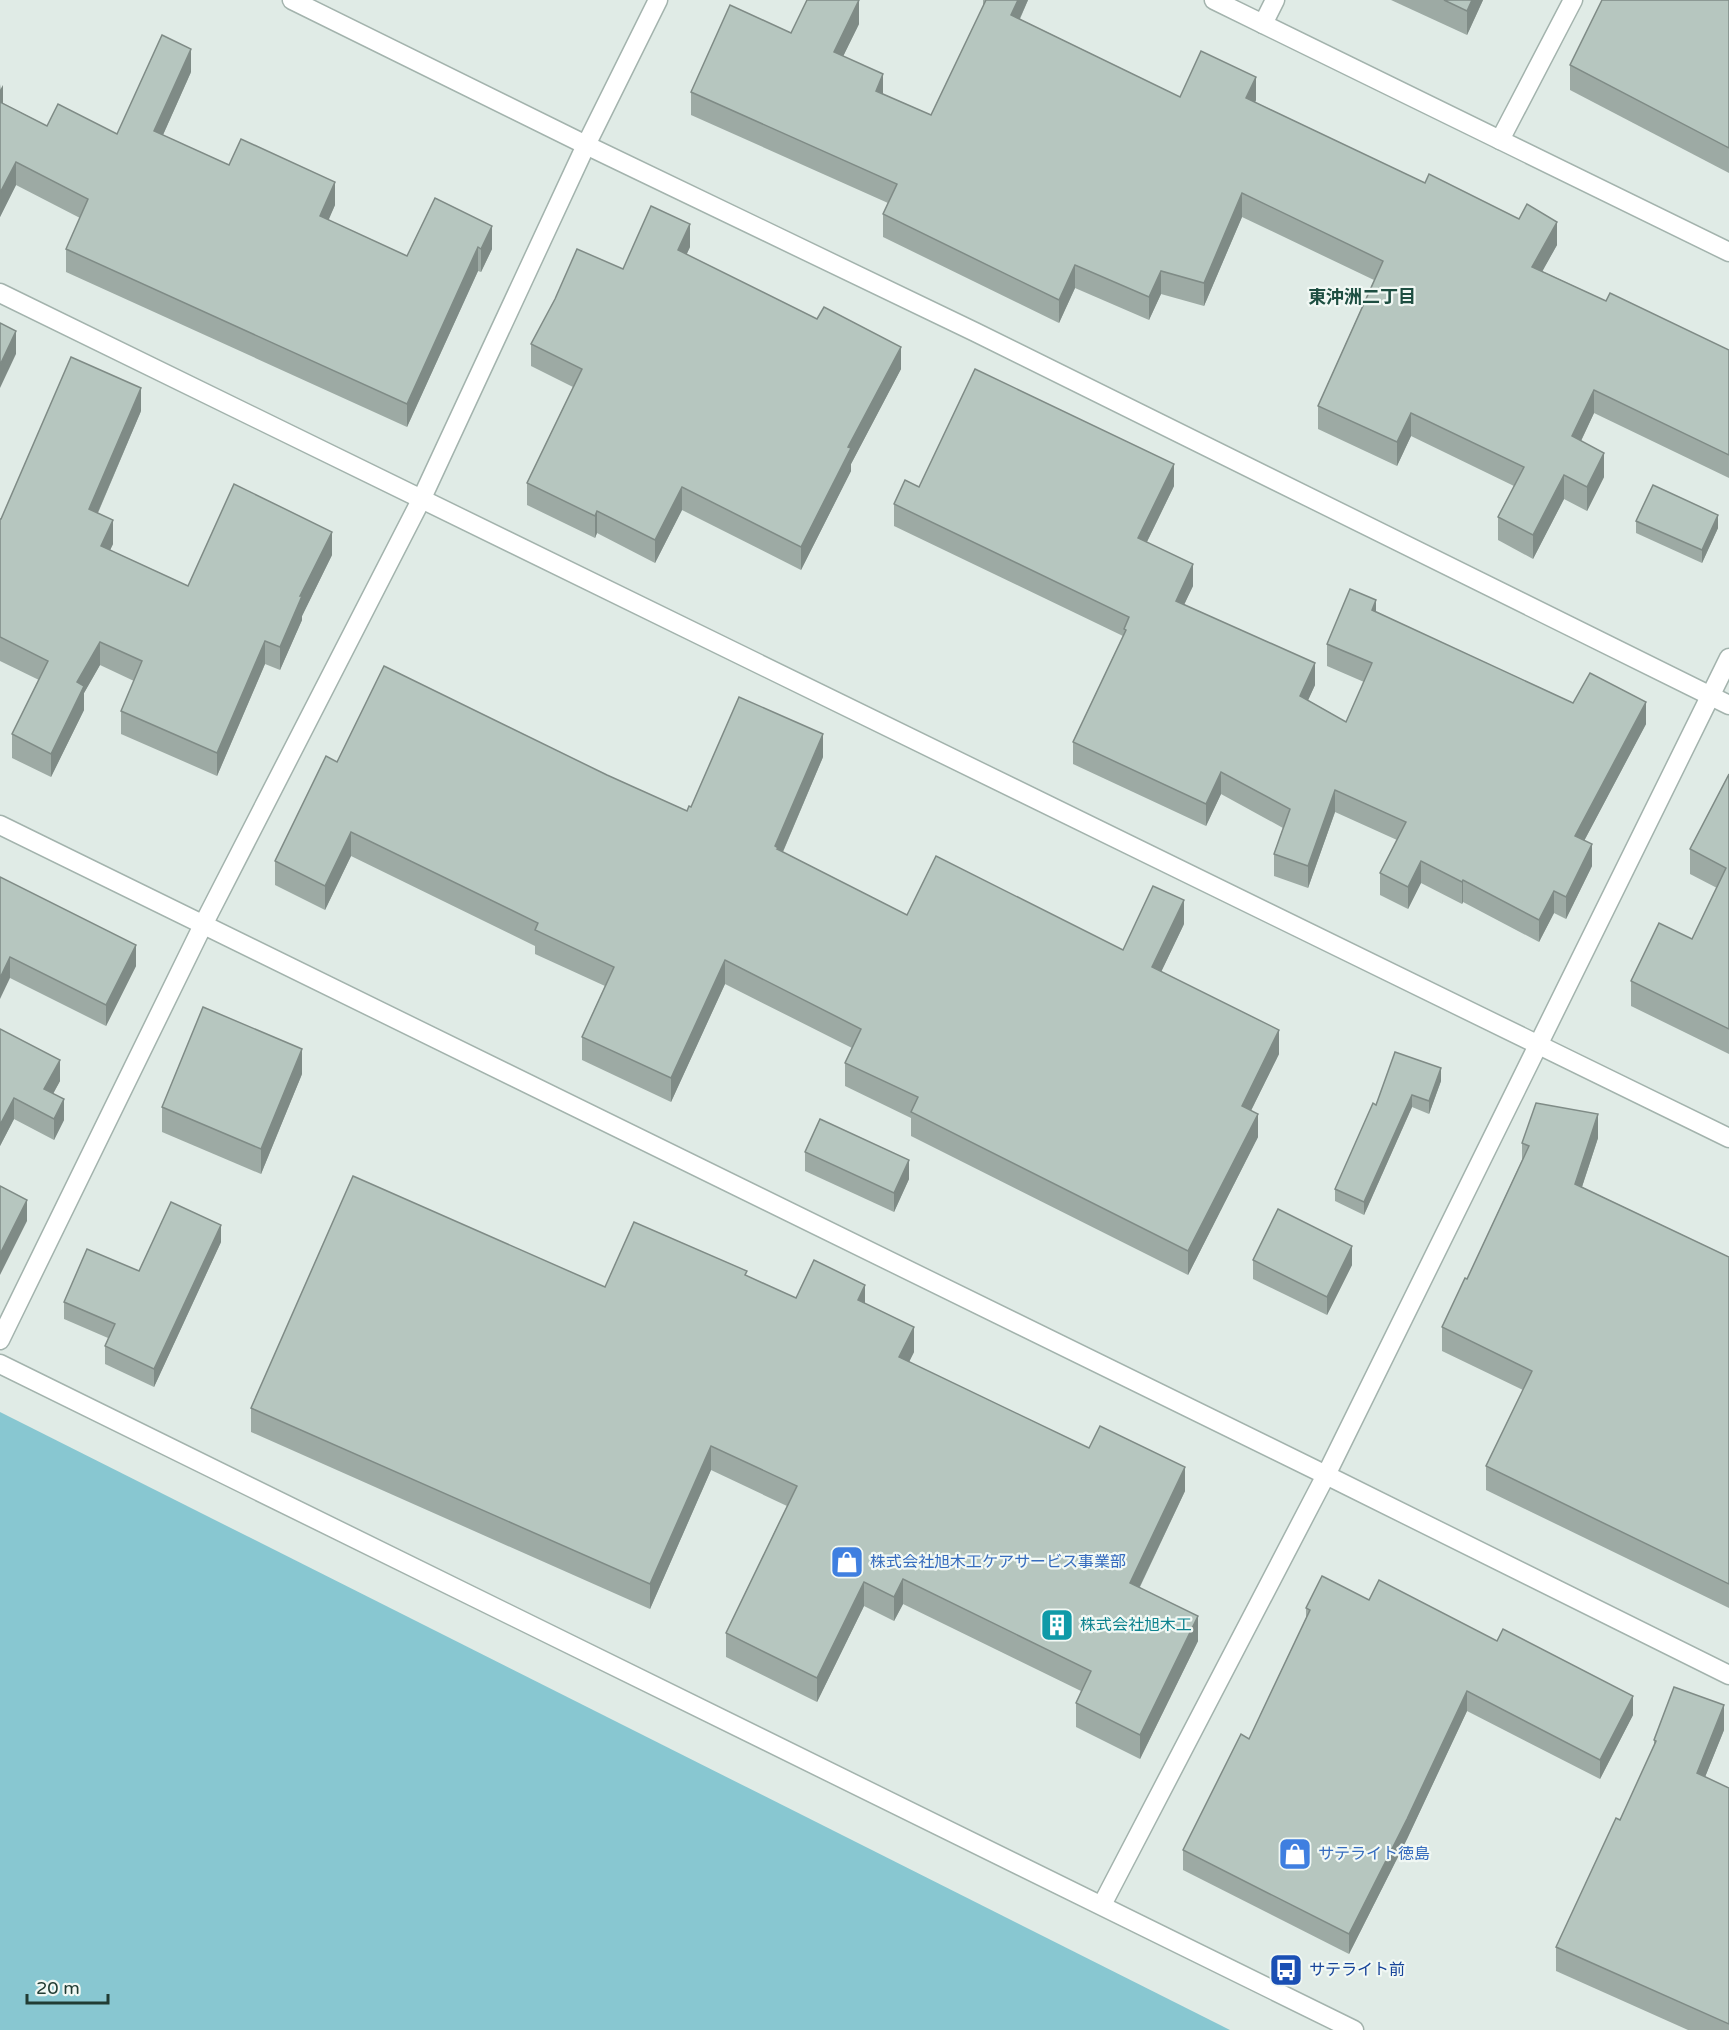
<svg xmlns="http://www.w3.org/2000/svg" width="1729" height="2030" font-family="'Varela Round','Noto Sans JP',sans-serif">
<style>
.water{fill:#88c7d1}
.lines{fill:none;stroke-linecap:round;stroke-linejoin:round}
.minor-casing{stroke:#a3b3ad;stroke-width:21}
.tertiary-casing{stroke:#a3b3ad;stroke-width:21}
.minor{stroke:#fff;stroke-width:18}
.tertiary{stroke:#fff;stroke-width:18}
.wall{fill:#9daaa4}
.shaded-wall{fill:#7f8b86}
.building{fill:#b6c6bf;stroke:#7f8b86;stroke-width:1.5}
.labels{text-anchor:middle;dominant-baseline:central;stroke-width:4.5;stroke-linejoin:round;paint-order:stroke}
.shop-label{font-size:16px;fill:#366cbe;stroke:#f1f8f4;text-anchor:start}
.culture-label{font-size:16px;fill:#0d838f;stroke:#f1f8f4;text-anchor:start}
.transit-label{font-size:16px;fill:#164399;stroke:#f1f8f4;text-anchor:start}
.neighbourhood-label{font-size:18px;font-weight:bold;fill:#1d4e41;stroke:#f1f8f4}
</style>
<rect width="100%" height="100%" fill="#e0ebe6"/>
<!-- water -->
<polygon class="water" points="0,1412 1230,2030 0,2030"/>
<g class="lines">
<!-- minor casing -->
<g class="minor-casing">
<g id="minor">
<polyline points="1263,24 1275,0"/>
<polyline points="1500,140 1573,0"/>
<polyline points="0,825 1326,1475 1729,1675"/>
<polyline points="1104,1901 1326,1475 1729,658"/>
</g>
</g>
<!-- tertiary casing -->
<g class="tertiary-casing">
<g id="tertiary">
<polyline points="292,0 586,145 975,332 1729,705"/>
<polyline points="1214,0 1729,252"/>
<polyline points="0,293 1729,1138"/>
<polyline points="0,1340 204,923 421,500 586,145 658,0"/>
<polyline points="0,1364 1354,2030"/>
</g>
</g>
<!-- minor -->
<use href="#minor" class="minor"/>
<!-- tertiary -->
<use href="#tertiary" class="tertiary"/>
</g>
<!-- wall -->
<g class="wall">
<polygon points="983,0 1028,0 1020,19 1180,97 1256,100 1255,102 1425,183 1557,245 1542,271 1606,301 1729,350 1729,478 1594,413 1581,441 1604,477 1587,511 1564,499 1533,559 1498,540 1498,517 1514,486 1411,436 1397,466 1318,429 1318,406 1374,280 1242,217 1204,306 1161,294 1149,320 1075,288 1059,323 883,237 883,214 888,203 691,115 691,92 791,33 859,24 843,56 883,94 931,115 983,7"/>
<polygon points="1391,0 1483,0 1467,35"/>
<polygon points="1729,0 1729,173 1570,90 1570,65"/>
<polygon points="191,72 163,135 229,165 335,205 328,220 407,256 435,198 492,249 481,272 478,271 407,427 66,272 66,249 80,218 16,185 0,217 0,84 3,103 47,126 117,134"/>
<polygon points="690,247 686,255 901,369 851,464 851,471 801,570 682,510 655,563 597,533 595,538 527,505 527,483 573,387 531,366 531,344 623,269"/>
<polygon points="141,411 98,513 113,544 110,550 188,586 332,555 302,616 302,620 280,670 265,664 217,776 121,734 121,711 134,681 100,665 84,693 84,710 51,777 12,758 12,734 39,680 0,661 0,519 1,519"/>
<polygon points="1174,486 1147,542 1193,586 1184,604 1315,685 1308,700 1346,722 1364,682 1327,666 1327,644 1376,612 1573,703 1646,724 1584,841 1592,866 1566,919 1554,913 1539,942 1463,902 1462,904 1421,883 1408,909 1380,895 1380,873 1397,840 1335,812 1308,888 1274,876 1274,854 1283,828 1221,794 1206,826 1073,764 1073,742 1123,636 894,526 894,504"/>
<polygon points="1636,521 1718,528 1702,563 1636,533"/>
<polygon points="823,757 783,852 907,915 1123,950 1184,924 1161,972 1279,1054 1251,1110 1258,1137 1188,1275 911,1136 911,1118 845,1086 845,1063 852,1048 725,984 671,1102 582,1060 582,1037 605,986 535,954 535,946 351,856 325,910 275,885 275,861 337,762 607,775 687,811 691,807"/>
<polygon points="1729,774 1729,1054 1631,1006 1631,981 1692,939 1717,888 1690,874 1690,849"/>
<polygon points="0,877 136,966 106,1026 10,978"/>
<polygon points="0,1029 60,1081 53,1094 64,1120 54,1140 14,1119 0,1146"/>
<polygon points="302,1074 261,1174 162,1132 162,1107"/>
<polygon points="1441,1081 1429,1114 1412,1107 1364,1215 1335,1201 1335,1189 1376,1105"/>
<polygon points="1598,1138 1582,1187 1729,1257 1729,1608 1486,1490 1486,1466 1523,1390 1442,1351 1442,1327 1467,1279 1522,1160 1522,1143"/>
<polygon points="805,1152 909,1179 894,1212 805,1171"/>
<polygon points="221,1242 154,1387 105,1364 105,1346 108,1338 64,1319 64,1302 139,1271"/>
<polygon points="1253,1260 1352,1265 1327,1315 1253,1279"/>
<polygon points="747,1276 796,1298 865,1304 914,1352 909,1362 1089,1448 1185,1491 1140,1587 1198,1641 1140,1759 1076,1727 1076,1703 1081,1691 903,1604 894,1621 864,1606 817,1702 726,1657 726,1633 787,1506 711,1470 650,1609 251,1432 251,1408 605,1287"/>
<polygon points="1369,1600 1633,1715 1600,1779 1467,1711 1407,1839 1349,1954 1183,1870 1183,1850 1249,1739 1306,1618 1306,1608"/>
<polygon points="1724,1730 1705,1777 1729,1788 1729,2030 1688,2030 1556,1971 1556,1947 1620,1820 1654,1747 1654,1740"/>
</g>
<!-- shaded-wall -->
<g class="shaded-wall">
<polygon points="859,0 859,24 834,75 834,52"/>
<polygon points="1018,0 1028,0 1011,38 1011,15"/>
<polygon points="1472,0 1483,0 1467,35 1467,11"/>
<polygon points="191,49 191,72 154,155 154,131"/>
<polygon points="883,74 883,98 876,91"/>
<polygon points="1256,77 1256,100 1246,121 1246,98"/>
<polygon points="3,85 3,108 0,113 0,90"/>
<polygon points="16,162 16,185 0,217 0,193"/>
<polygon points="335,182 335,205 320,240 320,216"/>
<polygon points="1242,193 1242,217 1204,306 1204,283"/>
<polygon points="1557,222 1557,245 1532,290 1532,267"/>
<polygon points="690,224 690,247 678,273 678,250"/>
<polygon points="492,226 492,249 481,272 481,249"/>
<polygon points="478,247 478,271 407,427 407,404"/>
<polygon points="1075,265 1075,288 1059,323 1059,300"/>
<polygon points="1161,271 1161,294 1149,320 1149,297"/>
<polygon points="16,331 16,354 0,388 0,365"/>
<polygon points="901,347 901,369 851,464 851,471 801,570 801,547 848,447"/>
<polygon points="141,388 141,411 89,533 89,509"/>
<polygon points="1594,390 1594,413 1572,460 1572,436"/>
<polygon points="1411,413 1411,436 1397,466 1397,442"/>
<polygon points="1604,453 1604,477 1587,511 1587,487"/>
<polygon points="1174,464 1174,486 1138,560 1138,538"/>
<polygon points="1564,475 1564,499 1533,559 1533,535"/>
<polygon points="682,487 682,510 655,563 655,540"/>
<polygon points="597,511 597,533 595,538 595,516"/>
<polygon points="1718,515 1718,528 1702,563 1702,550"/>
<polygon points="113,520 113,544 101,569 101,546"/>
<polygon points="332,532 332,555 302,616 302,620 280,670 280,647 300,596"/>
<polygon points="1193,564 1193,586 1176,622 1176,601"/>
<polygon points="1376,600 1376,622 1372,610"/>
<polygon points="265,641 265,664 217,776 217,753"/>
<polygon points="100,642 100,665 84,693 84,710 51,777 51,754 77,682"/>
<polygon points="1315,663 1315,685 1300,718 1300,696"/>
<polygon points="1646,702 1646,724 1575,858 1575,836"/>
<polygon points="823,734 823,757 778,863 775,846"/>
<polygon points="1221,772 1221,794 1206,826 1206,804"/>
<polygon points="1335,790 1335,812 1308,888 1308,866"/>
<polygon points="351,832 351,856 325,910 325,886"/>
<polygon points="1592,844 1592,866 1566,919 1566,897"/>
<polygon points="1421,861 1421,883 1408,909 1408,887"/>
<polygon points="1463,880 1463,902 1462,904 1462,882"/>
<polygon points="1554,891 1554,913 1539,942 1539,920"/>
<polygon points="1184,900 1184,924 1152,991 1152,967"/>
<polygon points="136,945 136,966 106,1026 106,1005"/>
<polygon points="10,957 10,978 0,999 0,978"/>
<polygon points="725,960 725,984 671,1102 671,1078"/>
<polygon points="1279,1030 1279,1054 1242,1129 1242,1106"/>
<polygon points="302,1049 302,1074 261,1174 261,1149"/>
<polygon points="60,1060 60,1081 44,1110 44,1089"/>
<polygon points="1441,1068 1441,1081 1429,1114 1429,1101"/>
<polygon points="1412,1095 1412,1107 1364,1215 1364,1202"/>
<polygon points="14,1098 14,1119 0,1146 0,1125"/>
<polygon points="64,1099 64,1120 54,1140 54,1119"/>
<polygon points="1258,1114 1258,1137 1188,1275 1188,1251"/>
<polygon points="1598,1114 1598,1138 1575,1208 1575,1184"/>
<polygon points="909,1160 909,1179 894,1212 894,1193"/>
<polygon points="27,1200 27,1221 0,1275 0,1254"/>
<polygon points="221,1225 221,1242 154,1387 154,1369"/>
<polygon points="1352,1246 1352,1265 1327,1315 1327,1297"/>
<polygon points="865,1285 865,1310 858,1300"/>
<polygon points="914,1327 914,1352 899,1382 899,1357"/>
<polygon points="711,1446 711,1470 650,1609 650,1584"/>
<polygon points="1185,1467 1185,1491 1130,1607 1130,1583"/>
<polygon points="903,1579 903,1604 894,1621 894,1597"/>
<polygon points="864,1582 864,1606 817,1702 817,1678"/>
<polygon points="1198,1616 1198,1641 1140,1759 1140,1735"/>
<polygon points="1467,1691 1467,1711 1407,1839 1349,1954 1349,1934"/>
<polygon points="1633,1696 1633,1715 1600,1779 1600,1760"/>
<polygon points="1724,1705 1724,1730 1697,1797 1697,1773"/>
</g>
<!-- building -->
<g class="building">
<polygon points="807,0 859,0 834,52 883,74 876,91 931,115 986,0 1018,0 1011,15 1180,97 1201,51 1256,77 1246,98 1425,183 1429,174 1519,219 1527,204 1557,222 1532,267 1606,301 1610,293 1729,350 1729,455 1594,390 1572,436 1604,453 1587,487 1564,475 1533,535 1498,517 1524,467 1411,413 1397,442 1318,406 1383,261 1242,193 1204,283 1161,271 1149,297 1075,265 1059,300 883,214 897,184 691,92 730,5 791,33"/>
<polygon points="1444,0 1472,0 1467,11"/>
<polygon points="1602,0 1729,0 1729,148 1570,65"/>
<polygon points="162,35 191,49 154,131 229,165 241,139 335,182 320,216 407,256 435,198 492,226 481,249 478,247 407,404 66,249 88,199 16,162 0,193 0,102 47,126 58,104 117,134"/>
<polygon points="651,206 690,224 678,250 817,319 824,307 901,347 848,447 851,448 801,547 682,487 655,540 597,511 595,516 527,483 582,369 531,344 555,299 577,249 623,269"/>
<polygon points="0,323 16,331 0,365"/>
<polygon points="71,357 141,388 89,509 113,520 101,546 188,586 234,484 332,532 300,596 302,596 280,647 265,641 217,753 121,711 142,661 100,642 77,682 84,686 51,754 12,734 48,661 0,637 0,519 1,519"/>
<polygon points="975,369 1174,464 1138,538 1193,564 1176,601 1315,663 1300,696 1346,722 1372,663 1327,644 1350,589 1376,600 1372,610 1573,703 1590,673 1646,702 1575,836 1592,844 1566,897 1554,891 1539,920 1463,880 1462,882 1421,861 1408,887 1380,873 1406,822 1335,790 1308,866 1274,854 1290,809 1221,772 1206,804 1073,742 1126,630 1124,629 1129,617 894,504 905,480 919,487"/>
<polygon points="1653,485 1718,515 1702,550 1636,521"/>
<polygon points="384,666 607,775 687,811 689,806 691,807 739,697 823,734 775,846 778,848 777,849 907,915 936,856 1123,950 1153,886 1184,900 1152,967 1279,1030 1242,1106 1258,1114 1188,1251 911,1112 918,1097 845,1063 861,1029 725,960 671,1078 582,1037 614,967 535,930 538,923 351,832 325,886 275,861 326,756 337,762"/>
<polygon points="1729,774 1729,1029 1631,981 1659,923 1692,939 1726,868 1690,849"/>
<polygon points="0,877 136,945 106,1005 10,957 0,978"/>
<polygon points="203,1007 302,1049 261,1149 162,1107"/>
<polygon points="0,1029 60,1060 44,1089 64,1099 54,1119 14,1098 0,1125"/>
<polygon points="1395,1052 1441,1068 1429,1101 1412,1095 1364,1202 1335,1189 1373,1103 1376,1105"/>
<polygon points="1536,1103 1598,1114 1575,1184 1729,1257 1729,1584 1486,1466 1532,1371 1442,1327 1465,1278 1467,1279 1529,1146 1522,1143"/>
<polygon points="820,1119 909,1160 894,1193 805,1152"/>
<polygon points="353,1176 605,1287 634,1222 747,1271 745,1275 796,1298 814,1260 865,1285 858,1300 914,1327 899,1357 1089,1448 1100,1426 1185,1467 1130,1583 1198,1616 1140,1735 1076,1703 1091,1671 903,1579 894,1597 864,1582 817,1678 726,1633 797,1486 711,1446 650,1584 251,1408"/>
<polygon points="0,1186 27,1200 0,1254"/>
<polygon points="171,1202 221,1225 154,1369 105,1346 115,1324 64,1302 87,1249 139,1271"/>
<polygon points="1278,1209 1352,1246 1327,1297 1253,1260"/>
<polygon points="1322,1576 1369,1600 1379,1580 1497,1641 1503,1629 1633,1696 1600,1760 1467,1691 1407,1819 1349,1934 1183,1850 1241,1734 1249,1739 1310,1610 1306,1608"/>
<polygon points="1674,1687 1724,1705 1697,1773 1729,1788 1729,2024 1556,1947 1616,1818 1620,1820 1656,1741 1654,1740"/>
</g>
<!-- icons -->
<defs>
<g id="shop-square" transform="scale(1.725)"><rect x="-9" y="-9" width="18" height="18" rx="4" fill="#3f7fe0" stroke="#f1f8f4"/><path d="M-5-2.5h2.3a2.7 3.5 0 0 1 5.4 0H5L5.5 6h-11ZM-1.5-2.5h3a1.5 2.3 0 0 0-3 0Z" fill="#fff"/></g>
<g id="building-square" transform="scale(1.725)"><rect x="-9" y="-9" width="18" height="18" rx="4" fill="#0f9aa8" stroke="#f1f8f4"/><path d="M-4-6H4V6H1V3H-1V6H-4ZM-2.5-4.3h1.7v1.8h-1.7ZM.8-4.3h1.7v1.8H.8ZM-2.5-1h1.7V.8h-1.7ZM.8-1h1.7V.8H.8Z" fill="#fff"/></g>
<g id="bus-square" transform="scale(1.725)"><rect x="-9" y="-9" width="18" height="18" rx="4" fill="#1a4fb4" stroke="#f1f8f4"/><path d="M-5-6H5V4H4V6H2V4H-2V6H-4V4H-5ZM-3.5-4V0h7V-4ZM-3.5 1.2v1.5H-2V1.2ZM2 1.2v1.5H3.5V1.2Z" fill="#fff"/></g>
</defs>
<g fill-rule="evenodd">
<use href="#shop-square" x="847" y="1562"/>
<use href="#building-square" x="1057" y="1625"/>
<use href="#shop-square" x="1295" y="1854"/>
<use href="#bus-square" x="1286" y="1970"/>
</g>
<g class="labels">
<!-- shop labels -->
<g class="shop-label">
<text x="870" y="1562">株式会社旭木工ケアサービス事業部</text>
<text x="1318" y="1854">サテライト徳島</text>
</g>
<!-- culture labels -->
<g class="culture-label">
<text x="1080" y="1625">株式会社旭木工</text>
</g>
<!-- transit labels -->
<g class="transit-label">
<text x="1309" y="1970">サテライト前</text>
</g>
<!-- neighbourhood labels -->
<g class="neighbourhood-label">
<text x="1362" y="297">東沖洲二丁目</text>
</g>
</g>
<!-- scale -->
<path d="M27 1994v9h81v-9" fill="none" stroke="#213c34" stroke-width="3"/>
<text x="36" y="1994" font-size="18" fill="#213c34" stroke="#f1f8f4" stroke-width="4.5" paint-order="stroke">20 m</text>
</svg>
